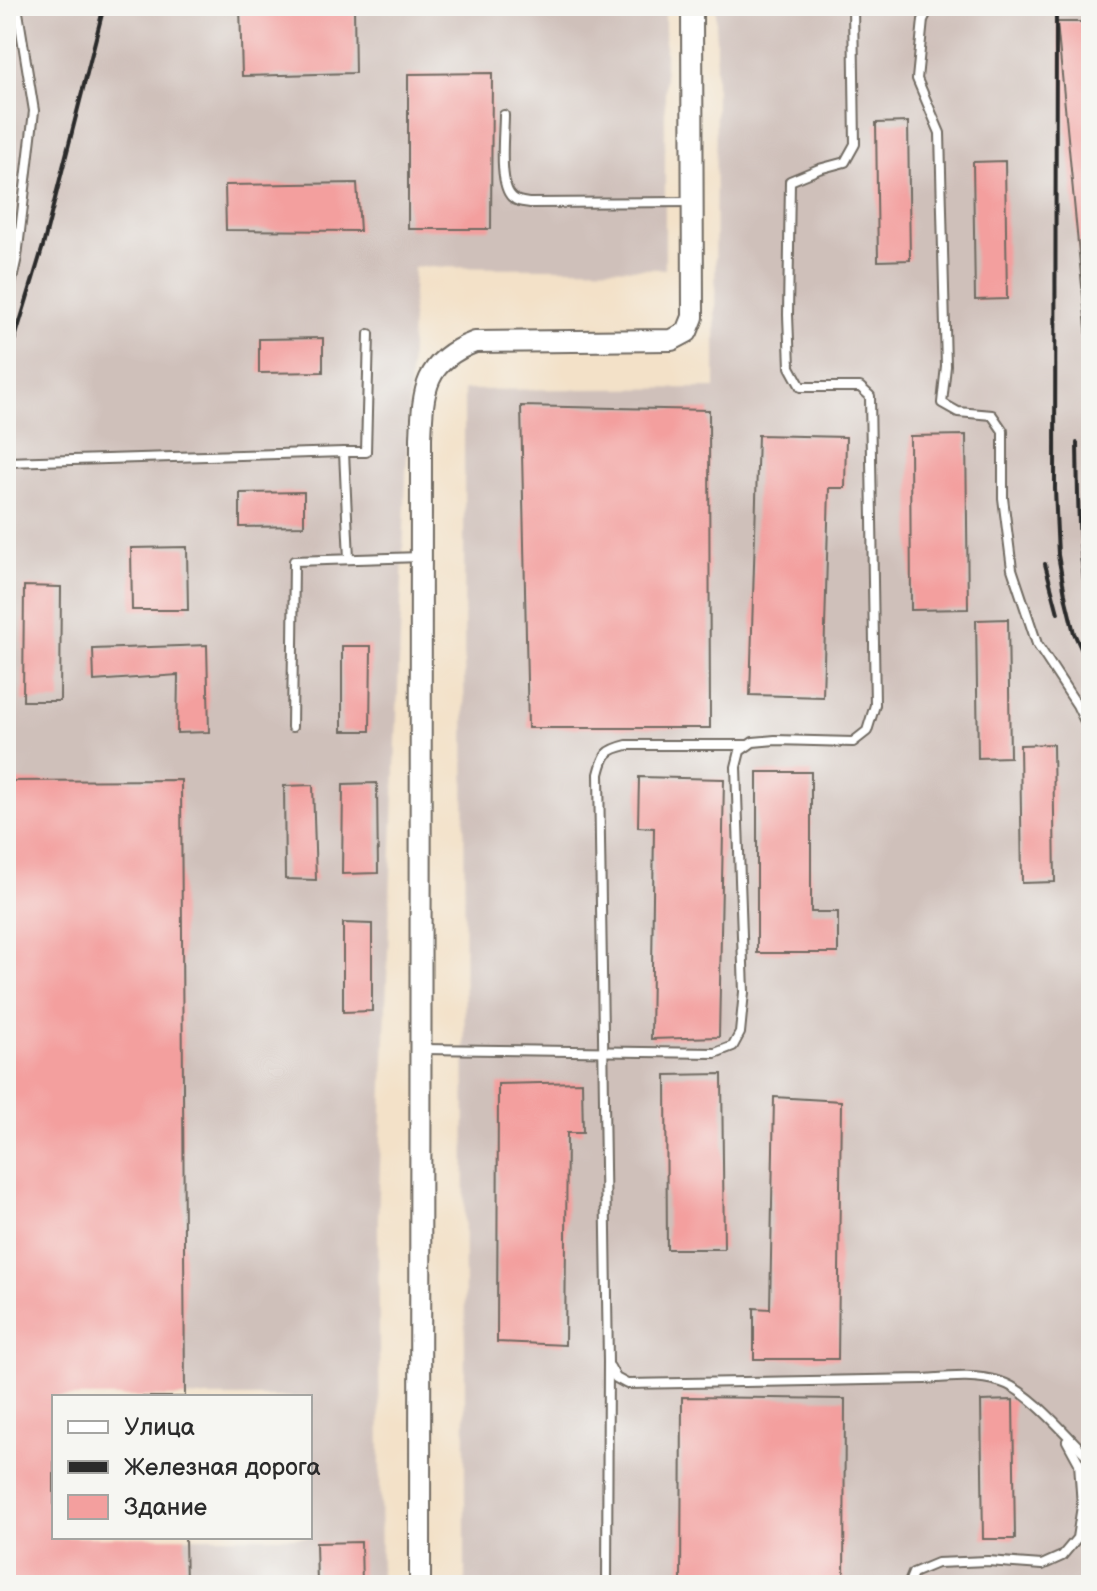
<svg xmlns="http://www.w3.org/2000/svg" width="1097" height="1591" font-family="'Balsamiq Sans',sans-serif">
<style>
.industrial{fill:#cfc0ba;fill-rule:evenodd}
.building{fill:#f39f9e}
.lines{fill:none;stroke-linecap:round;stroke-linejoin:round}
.service-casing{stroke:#716b62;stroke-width:12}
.tertiary-casing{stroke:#716b62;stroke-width:24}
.service{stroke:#fff;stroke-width:8}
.tertiary{stroke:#fff;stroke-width:20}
.rail{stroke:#2b2b2b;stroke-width:4}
</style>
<rect width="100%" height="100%" fill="#f6f6f2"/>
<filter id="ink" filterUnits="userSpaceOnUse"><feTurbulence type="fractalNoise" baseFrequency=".0125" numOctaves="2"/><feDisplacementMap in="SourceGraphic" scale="16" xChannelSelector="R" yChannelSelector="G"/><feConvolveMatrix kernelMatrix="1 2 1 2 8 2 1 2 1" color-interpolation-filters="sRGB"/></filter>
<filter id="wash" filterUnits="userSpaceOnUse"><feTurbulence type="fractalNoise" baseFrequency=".006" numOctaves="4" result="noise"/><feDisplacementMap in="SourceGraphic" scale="32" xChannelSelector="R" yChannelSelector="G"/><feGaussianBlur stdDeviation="1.8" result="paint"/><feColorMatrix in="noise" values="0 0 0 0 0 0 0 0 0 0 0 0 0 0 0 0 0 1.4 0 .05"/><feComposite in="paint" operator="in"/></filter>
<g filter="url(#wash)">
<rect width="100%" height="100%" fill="#f3e1c8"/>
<!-- industrial -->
<g class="industrial">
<path d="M 6,6 L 665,6 L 665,269 L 414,267 L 378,1219 L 381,1585 L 6,1585 ZM 54,1397 L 310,1397 L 310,1537 L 54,1537 Z"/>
<polygon points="716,6 1091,6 1091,1585 465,1585 464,390 715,388"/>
</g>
<g id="blocks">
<!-- building -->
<g class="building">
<polygon points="240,6 354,6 355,73 242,76"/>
<polygon points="1057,22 1091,22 1091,360 1089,360"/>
<polygon points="492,73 491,229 408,229 408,74"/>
<polygon points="908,122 910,260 878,261 876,123"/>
<polygon points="1005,161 1007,299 975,300 973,162"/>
<polygon points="357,183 360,231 226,230 225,185"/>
<polygon points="323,338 323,372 259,373 259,339"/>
<polygon points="521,406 709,410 710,728 528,728"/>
<polygon points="758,435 846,437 845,488 829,488 823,697 750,695"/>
<polygon points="966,435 968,609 911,610 910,436"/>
<polygon points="304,492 304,526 240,527 240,493"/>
<polygon points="187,547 188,610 132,610 131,548"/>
<polygon points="24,586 61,587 60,701 23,701"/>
<polygon points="1008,619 1010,757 978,758 976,620"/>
<polygon points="207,645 209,732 177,733 178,675 94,681 93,649"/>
<polygon points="342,646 371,646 370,731 342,731"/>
<polygon points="1053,744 1055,882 1022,883 1020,745"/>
<polygon points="757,772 811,772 811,912 838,912 838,953 757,953"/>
<polygon points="639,777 724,779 719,1037 651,1039 654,828 638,827"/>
<polygon points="181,780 185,1397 54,1397 54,1537 185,1537 186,1585 6,1585 6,781"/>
<polygon points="377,783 378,873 342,874 343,784"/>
<polygon points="313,785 316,880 285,879 284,786"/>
<polygon points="343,923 372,924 372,1011 343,1012"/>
<polygon points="722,1074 724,1249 667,1249 666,1075"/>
<polygon points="582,1082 583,1133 567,1133 565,1345 497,1342 498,1084"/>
<polygon points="774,1097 841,1101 838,1359 754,1359 754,1308 770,1309"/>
<polygon points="682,1397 845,1399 844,1585 681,1585"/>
<polygon points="1013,1400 1015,1539 983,1539 981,1401"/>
<polygon points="361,1542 362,1585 317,1585 316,1543"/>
</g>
</g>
</g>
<g filter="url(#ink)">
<use href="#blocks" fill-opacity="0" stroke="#716b62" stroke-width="2"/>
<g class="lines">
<!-- service casing -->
<g class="service-casing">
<g id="service">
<polyline points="930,6 923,20 917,79 940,133 946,366 942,403 958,412 992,415 1003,431 1003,498 1012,569 1037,644 1077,705 1091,734"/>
<path d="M 504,115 C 504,134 498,184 512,197 C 517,202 523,202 530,203 L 693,202"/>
<polyline points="6,307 17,257 34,111 17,6"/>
<polyline points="6,462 344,452"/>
<polyline points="349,559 344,452 366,452 369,334"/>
<polyline points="292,727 294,561 421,557"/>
<polyline points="422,1049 715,1053 733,1046 740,1033 744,992 736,767 740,751 753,742 775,740 853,742 867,731 875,705 870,396 860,387 801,387 790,367 788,315 790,181 819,169 845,162 855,144 853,6"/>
<path d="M 610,1367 L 616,1378 L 627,1384 L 925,1379 C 950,1377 976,1374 1001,1382 C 1029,1390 1069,1438 1091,1460"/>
<path d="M 607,1585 L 608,1362 L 599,774 C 604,754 606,750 627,745 L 748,745"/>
<polyline points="908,1585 913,1573 937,1563 988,1561 1042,1565 1062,1556 1077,1538 1082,1506 1079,1463 1067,1441"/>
</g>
</g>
<!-- tertiary casing -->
<g class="tertiary-casing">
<path id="tertiary" d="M 420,1585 L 421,438 C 423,390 424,361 475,342 L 672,340 L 687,332 L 693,317 L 692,6"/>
</g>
<!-- service -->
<use href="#service" class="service"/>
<!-- tertiary -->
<use href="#tertiary" class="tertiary"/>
<!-- rail -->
<g class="rail">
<polyline points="1056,6 1055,489 1058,555 1066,600 1074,633 1091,671"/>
<polyline points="6,368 43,246 104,6"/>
<path d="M 1077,443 C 1078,503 1078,562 1091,621"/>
<polyline points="1045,564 1058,613"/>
</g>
</g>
</g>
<!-- margin -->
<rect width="1097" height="1591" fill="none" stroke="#f6f6f2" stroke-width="32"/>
<!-- legend -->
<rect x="52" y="1395" width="260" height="144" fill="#f6f6f2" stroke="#a5a5a2" stroke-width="2"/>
<rect x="68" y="1421" width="40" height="12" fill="#ffffff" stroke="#a5a5a2" stroke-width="2"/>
<text x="124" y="1435" font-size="24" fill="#2b2b2b">Улица</text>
<rect x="68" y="1461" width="40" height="12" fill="#2b2b2b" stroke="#a5a5a2" stroke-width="2"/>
<text x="124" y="1475" font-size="24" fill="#2b2b2b">Железная дорога</text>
<rect x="68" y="1495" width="40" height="24" fill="#f39f9e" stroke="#a5a5a2" stroke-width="2"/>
<text x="124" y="1515" font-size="24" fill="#2b2b2b">Здание</text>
</svg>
